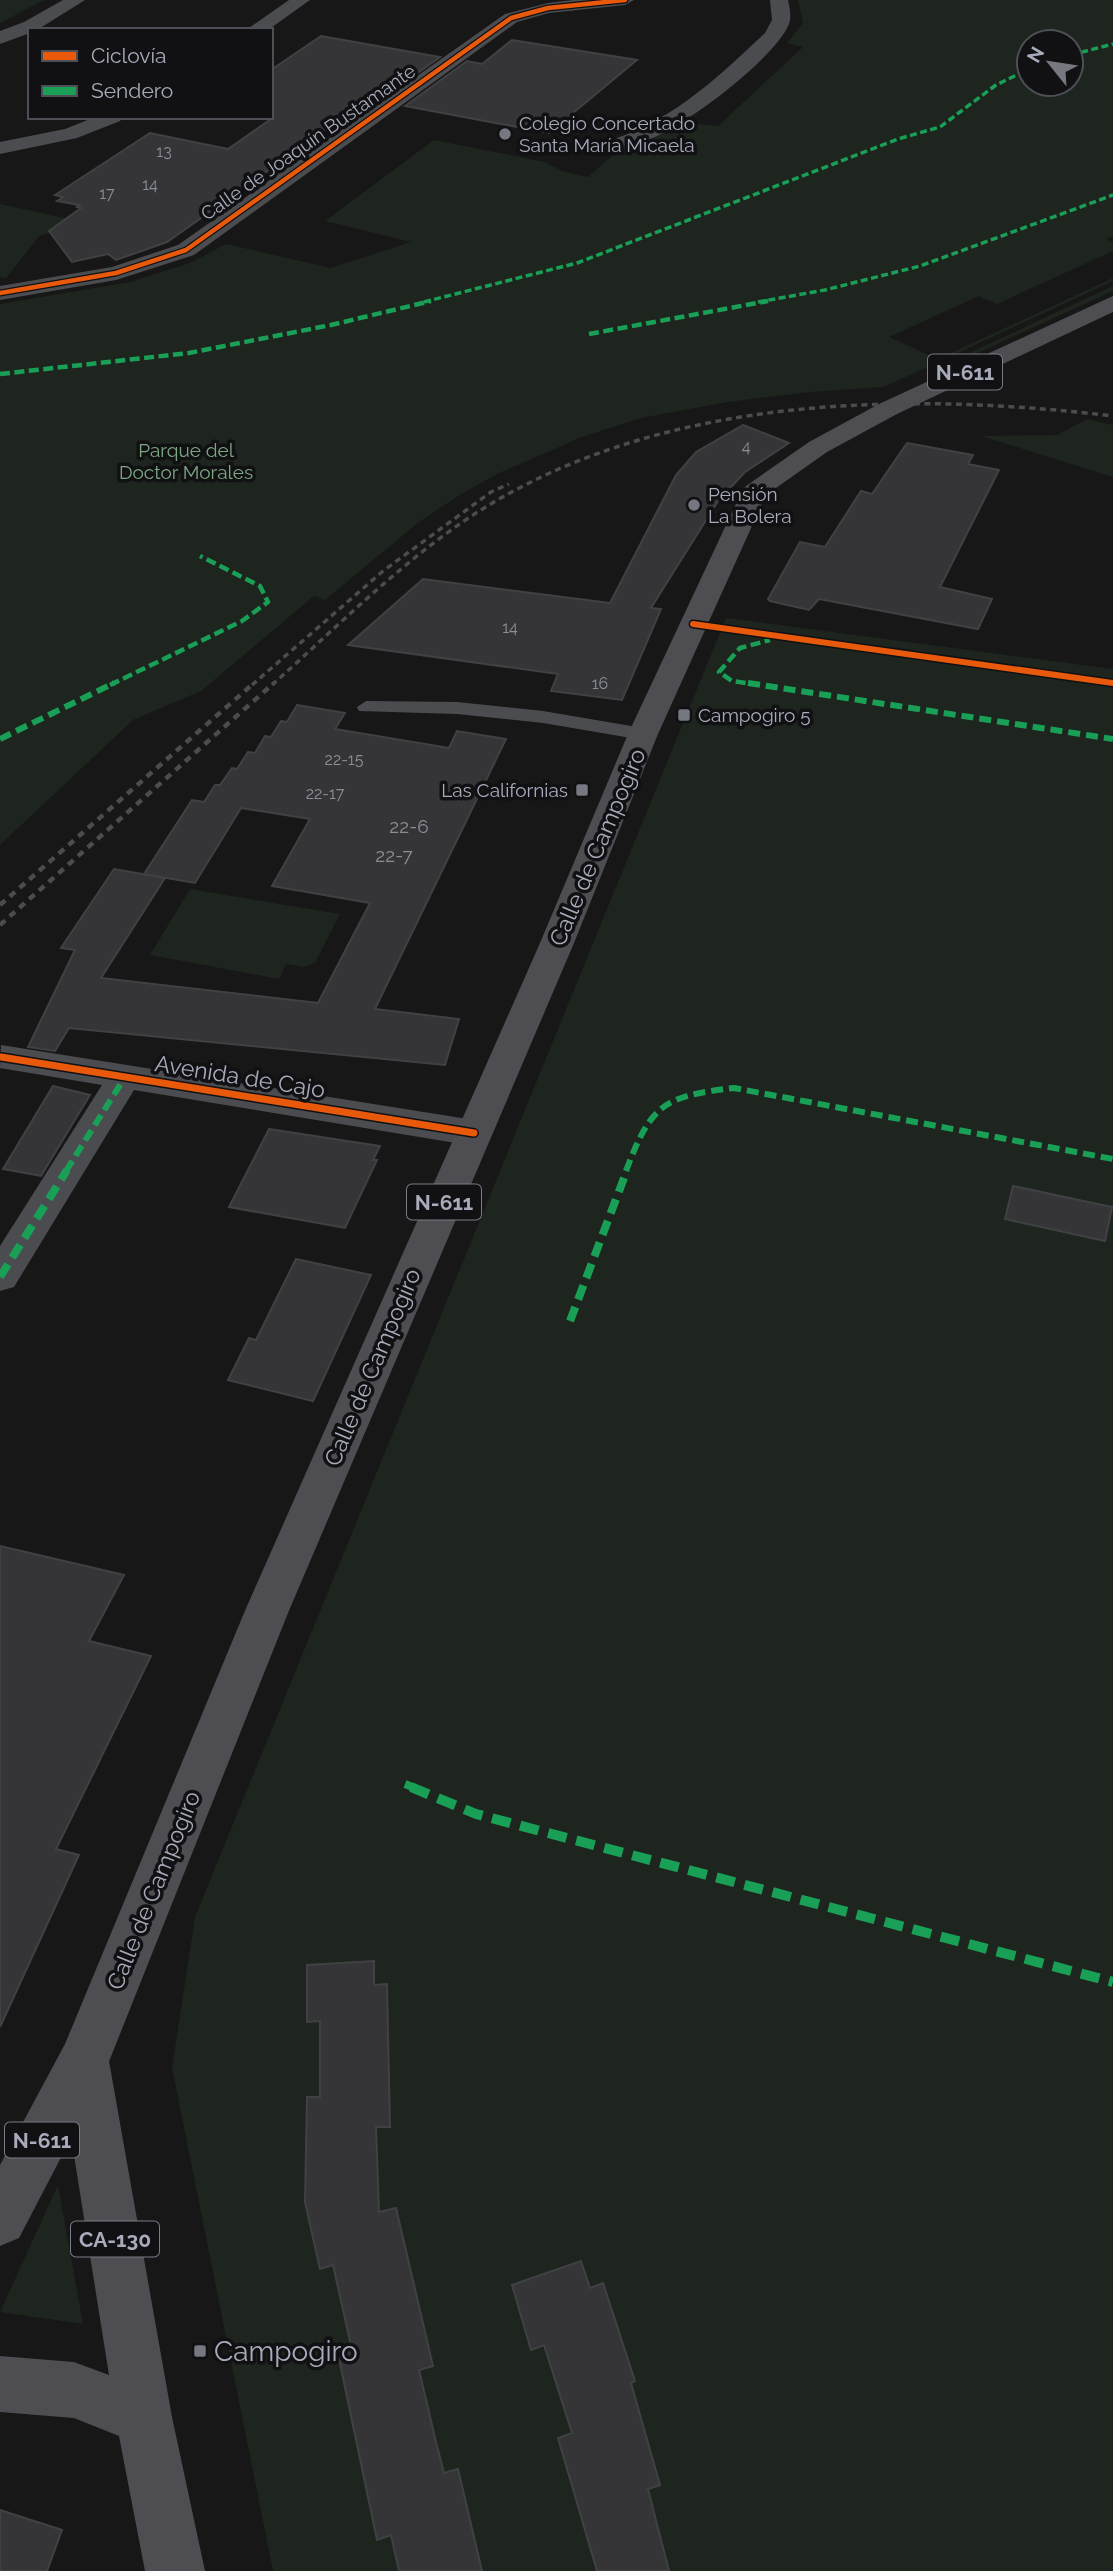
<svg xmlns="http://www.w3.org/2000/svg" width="1113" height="2571" font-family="Raleway,sans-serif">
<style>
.green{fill:#1d251e;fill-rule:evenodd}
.building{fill:#353537;stroke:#404144;stroke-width:2}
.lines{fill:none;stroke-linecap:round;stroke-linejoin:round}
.service{fill:#4b4c50;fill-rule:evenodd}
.minor{fill:#4b4c50;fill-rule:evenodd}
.primary{fill:#4e4e52;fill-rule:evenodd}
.trunk{fill:#4e4e52;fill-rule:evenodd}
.rail-far1{stroke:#4b4c4f;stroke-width:3.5;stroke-dasharray:6 4.5;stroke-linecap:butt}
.rail{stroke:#4b4c4f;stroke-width:4.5;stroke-dasharray:7 6;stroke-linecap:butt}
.quiet-far4{stroke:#1a9f57;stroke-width:3.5;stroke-dasharray:7 3.5;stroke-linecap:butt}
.quiet-far3{stroke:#1a9f57;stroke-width:4.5;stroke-dasharray:10 4.5;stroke-linecap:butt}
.quiet-far2{stroke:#1a9f57;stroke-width:6;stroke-dasharray:12 6;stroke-linecap:butt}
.quiet-far1{stroke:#1a9f57;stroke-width:8;stroke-dasharray:15 8;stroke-linecap:butt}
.quiet{stroke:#1a9f57;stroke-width:10;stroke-dasharray:19 10;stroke-linecap:butt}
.cycleway-far2-casing{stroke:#111113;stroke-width:7}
.cycleway-far1-casing{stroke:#111113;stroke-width:9}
.cycleway-casing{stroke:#111113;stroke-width:10}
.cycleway-far2{stroke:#e8590c;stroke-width:4.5}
.cycleway-far1{stroke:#e8590c;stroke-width:6}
.cycleway{stroke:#e8590c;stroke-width:7}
.poi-dot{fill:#757781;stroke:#111113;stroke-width:2.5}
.labels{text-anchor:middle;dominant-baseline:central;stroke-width:7;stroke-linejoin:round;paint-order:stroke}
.far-number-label{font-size:16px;fill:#8a8e99}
.far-poi-label{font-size:19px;fill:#a7abba;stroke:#111113;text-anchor:start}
.far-street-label{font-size:19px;fill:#a7abba;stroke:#111113}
.far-park-label{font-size:19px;fill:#7ca782;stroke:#111113}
.number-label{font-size:19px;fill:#8a8e99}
.shield{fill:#111113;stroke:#7a7d88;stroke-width:2}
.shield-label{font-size:21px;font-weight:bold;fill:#a7abba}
.street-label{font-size:23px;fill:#a7abba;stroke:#111113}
.near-poi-label{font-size:28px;fill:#a7abba;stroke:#111113;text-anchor:start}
</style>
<rect width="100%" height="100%" fill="#171717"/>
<!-- green -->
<g class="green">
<polygon points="0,0 44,0 0,23"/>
<path d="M 798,0 L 1113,0 L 1113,236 L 1106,239 L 1113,242 L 1113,251 L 997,304 L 979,296 L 889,337 L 938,359 L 1113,278 L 1113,281 L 884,387 L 810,392 L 728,402 L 641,418 L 582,437 L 497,474 L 458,496 L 419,522 L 325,600 L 314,596 L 201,691 L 133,720 L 0,845 L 0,304 L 130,282 L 190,263 L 226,244 L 331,268 L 411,242 L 325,221 L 434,140 L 545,162 L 562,171 L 588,177 L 623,146 L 643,141 L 679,122 L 718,126 L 803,47 L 787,43 L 803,23 ZM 1029,42 L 1071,42 L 1071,84 L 1029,84 Z"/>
<polygon points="0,204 83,222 39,236 6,278 0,277"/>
<polygon points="1113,286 1113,291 942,369 944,365"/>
<polygon points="1087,419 1113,425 1113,477 981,436 1057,435"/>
<polygon points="726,618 1113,669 1113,2571 273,2571 172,2068 195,1917"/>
<polygon points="190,889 340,914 315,963 304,967 286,964 279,979 150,955"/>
<polygon points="58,2185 83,2324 0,2312"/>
</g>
<!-- building -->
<g class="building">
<polygon points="321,36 440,57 378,101 369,99 167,242 116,260 108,254 72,262 49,231 81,208 77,207 79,205 57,201 63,197 55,195 150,133 228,149 271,119 271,70"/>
<polygon points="512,40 637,60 549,133 405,106 467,61 482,64"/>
<polygon points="743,425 789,443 745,472 718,501 651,608 661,609 622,700 551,691 558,674 348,645 423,579 610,603 676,475 696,452"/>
<polygon points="907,443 973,455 968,464 999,470 940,587 992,599 978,629 819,599 809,610 770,601 768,599 800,542 825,547 861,491 872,494"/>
<polygon points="297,705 345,713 335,729 449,748 457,731 506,739 375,1009 459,1019 445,1065 69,1028 55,1051 28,1047 75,950 61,948 114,869 165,878 101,978 318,1003 370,903 272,886 310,819 241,808 195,883 144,874 192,800 204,802 215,785 220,785 232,768 237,769 248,752 255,753 265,736 271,737 281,721 287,722"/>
<polygon points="53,1086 90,1095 41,1176 3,1169"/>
<polygon points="269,1129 380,1146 373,1160 377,1160 345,1228 229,1207"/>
<polygon points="1013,1186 1112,1207 1105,1241 1005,1219"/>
<polygon points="296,1259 371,1275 313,1401 228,1380 249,1338 256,1340"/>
<polygon points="0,1546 124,1575 89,1641 151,1656 56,1849 79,1855 0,2027"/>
<polygon points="374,1961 374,1985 387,1984 390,2127 376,2127 379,2212 396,2208 433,2366 419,2370 436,2442 444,2473 458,2469 482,2571 399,2571 391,2535 377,2540 338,2354 352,2350 333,2265 320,2269 305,2202 307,2097 320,2097 320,2021 307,2022 307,1965"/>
<polygon points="581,2261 590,2288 603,2283 635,2381 631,2383 660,2485 648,2489 669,2571 597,2571 558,2438 572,2433 544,2345 531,2350 512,2285"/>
<polygon points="0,2510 62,2530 47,2571 0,2571"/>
</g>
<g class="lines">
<!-- service -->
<polygon class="service" points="366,701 457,702 543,711 643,728 652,734 643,740 543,723 457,714 359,711 357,707"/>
<!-- minor -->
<g class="minor">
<polygon points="63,0 85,0 37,30 30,30 30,33 0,44 0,31 24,22"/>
<polygon points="289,0 310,0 268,30 246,30"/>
<polygon points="573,0 634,0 625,5 549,13 517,22 194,255 116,280 0,300 0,286 112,267 178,245 505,14 548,3"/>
<path d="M 770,0 L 788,0 C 790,9 792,18 788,26 C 774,60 654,155 617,146 L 614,142 L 617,138 C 677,117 720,75 765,33 L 772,20 Z"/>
<polygon points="95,117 123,117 120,121 77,138 0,154 0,142 65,129"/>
<polygon points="1,1045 474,1120 487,1124 492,1133 487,1142 474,1146 134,1090 14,1287 0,1291 0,1246 102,1085 0,1068"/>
</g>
<!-- primary -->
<polygon class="primary" points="84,2036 102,2043 109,2061 172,2417 205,2571 145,2571 119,2436 74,2418 0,2412 0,2356 74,2362 109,2375 59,2061 66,2043"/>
<!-- trunk -->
<polygon class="trunk" points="1113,296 1113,312 897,414 827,452 766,495 658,734 574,943 288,1613 102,2079 19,2238 0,2246 0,2165 65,2044 244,1613 540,943 628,734 742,491 746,486 809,442 879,404"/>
<!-- rail-far1 -->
<g class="rail-far1">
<polyline points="252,685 383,571 491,492 509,484"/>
<path d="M 272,685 C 337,627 400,563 473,515 C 658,395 902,391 1113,416"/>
</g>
<!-- rail -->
<g class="rail">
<polyline points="0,905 254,683"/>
<polyline points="0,925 274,683"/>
</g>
<!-- quiet-far4 -->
<g class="quiet-far4">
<polyline points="1071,55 1113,44"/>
<polyline points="424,302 577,263 898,139 940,127 996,85 1029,69"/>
<polyline points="758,302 825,290 920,266 1113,195"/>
</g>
<!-- quiet-far3 -->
<g class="quiet-far3">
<polyline points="589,334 768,301"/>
<polyline points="0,374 189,353 331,325 431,301"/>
<polyline points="110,685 242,621 268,602 260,586 200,556"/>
<polyline points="760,685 732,681 719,672 740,648 770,640"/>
</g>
<!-- quiet-far2 -->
<g class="quiet-far2">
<polyline points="748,683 1113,739"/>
<polyline points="0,739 114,683"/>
<polyline points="66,1171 125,1077"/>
<path d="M 626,1171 C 651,1104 664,1096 734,1088 L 1113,1159"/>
</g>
<!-- quiet-far1 -->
<g class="quiet-far1">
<polyline points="0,1277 67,1170"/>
<polyline points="570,1321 627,1170"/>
<polyline points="405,1784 415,1788"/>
</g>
<!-- quiet -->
<polyline class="quiet" points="411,1787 476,1814 1113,1982"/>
<!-- cycleway-far2 casing -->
<g class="cycleway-far2-casing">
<polyline id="cycleway-far2" points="0,293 116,273 186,250 511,18 548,8 625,0"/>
</g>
<!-- cycleway-far1 casing -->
<g class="cycleway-far1-casing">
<polyline id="cycleway-far1" points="693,624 1113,683"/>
</g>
<!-- cycleway casing -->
<g class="cycleway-casing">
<polyline id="cycleway" points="1,1057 474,1133"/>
</g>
<!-- cycleway-far2 -->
<use href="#cycleway-far2" class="cycleway-far2"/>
<!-- cycleway-far1 -->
<use href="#cycleway-far1" class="cycleway-far1"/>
<!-- cycleway -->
<use href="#cycleway" class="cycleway"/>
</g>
<!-- markers -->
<g class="poi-dot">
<circle cx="505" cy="134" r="7"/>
<circle cx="694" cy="505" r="7"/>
<rect x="677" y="708" width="14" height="14" rx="3.5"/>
<rect x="575" y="783" width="14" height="14" rx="3.5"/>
<rect x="193" y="2344" width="14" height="14" rx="3.5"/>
</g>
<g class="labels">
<!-- far-number labels -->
<g class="far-number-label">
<text x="164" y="151">13</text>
<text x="150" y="184">14</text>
<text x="107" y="193">17</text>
<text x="746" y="446">4</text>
<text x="510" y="627">14</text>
<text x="600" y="683">16</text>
<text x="344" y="759">22-15</text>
<text x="325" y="793">22-17</text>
</g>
<!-- far-poi labels -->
<g class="far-poi-label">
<text x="519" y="123">Colegio Concertado<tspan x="519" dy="22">Santa María Micaela</tspan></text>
<text x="708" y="494">Pensión<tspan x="708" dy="22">La Bolera</tspan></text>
<text x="698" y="715">Campogiro 5</text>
<text x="568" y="790" text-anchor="end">Las Californias</text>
</g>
<!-- far-street labels -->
<g class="far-street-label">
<text transform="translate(308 142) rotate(-35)">Calle de Joaquín Bustamante</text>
</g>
<!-- far-park labels -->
<g class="far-park-label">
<text x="186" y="450">Parque del<tspan x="186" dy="22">Doctor Morales</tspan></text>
</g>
<!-- number labels -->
<g class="number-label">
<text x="409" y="826">22-6</text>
<text x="394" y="855">22-7</text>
</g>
<!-- shield labels -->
<g class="shield">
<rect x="928" y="354.5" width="74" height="35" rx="5"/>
<rect x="407" y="1184.5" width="74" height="35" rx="5"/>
<rect x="5" y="2122.5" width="74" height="35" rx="5"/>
<rect x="71" y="2221.5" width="88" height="35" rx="5"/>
</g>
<g class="shield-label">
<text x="965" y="372">N-611</text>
<text x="444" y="1202">N-611</text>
<text x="42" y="2140">N-611</text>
<text x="115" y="2239">CA-130</text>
</g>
<!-- street labels -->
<g class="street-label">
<text transform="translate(597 847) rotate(-67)">Calle de Campogiro</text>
<text transform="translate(240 1076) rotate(9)">Avenida de Cajo</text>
<text transform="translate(372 1367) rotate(-67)">Calle de Campogiro</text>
<text transform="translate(153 1890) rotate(-68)">Calle de Campogiro</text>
</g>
<!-- near-poi labels -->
<g class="near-poi-label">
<text x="214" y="2351">Campogiro</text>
</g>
</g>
<!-- legend -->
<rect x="28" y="28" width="245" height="91" fill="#111113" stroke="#4d4f56" stroke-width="2"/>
<rect x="42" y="51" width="35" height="10" fill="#e8590c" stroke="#4d4f56" stroke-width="2"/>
<text x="91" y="63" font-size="21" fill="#a7abba">Ciclovía</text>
<rect x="42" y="86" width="35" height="10" fill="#1a9f57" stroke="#4d4f56" stroke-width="2"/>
<text x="91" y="98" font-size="21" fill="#a7abba">Sendero</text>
<!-- north arrow -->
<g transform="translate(1050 63) rotate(300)"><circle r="33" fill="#111113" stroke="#4d4f56" stroke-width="2"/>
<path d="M0-5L12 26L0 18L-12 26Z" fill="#757781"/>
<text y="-10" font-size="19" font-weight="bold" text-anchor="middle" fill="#a7abba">N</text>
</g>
</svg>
